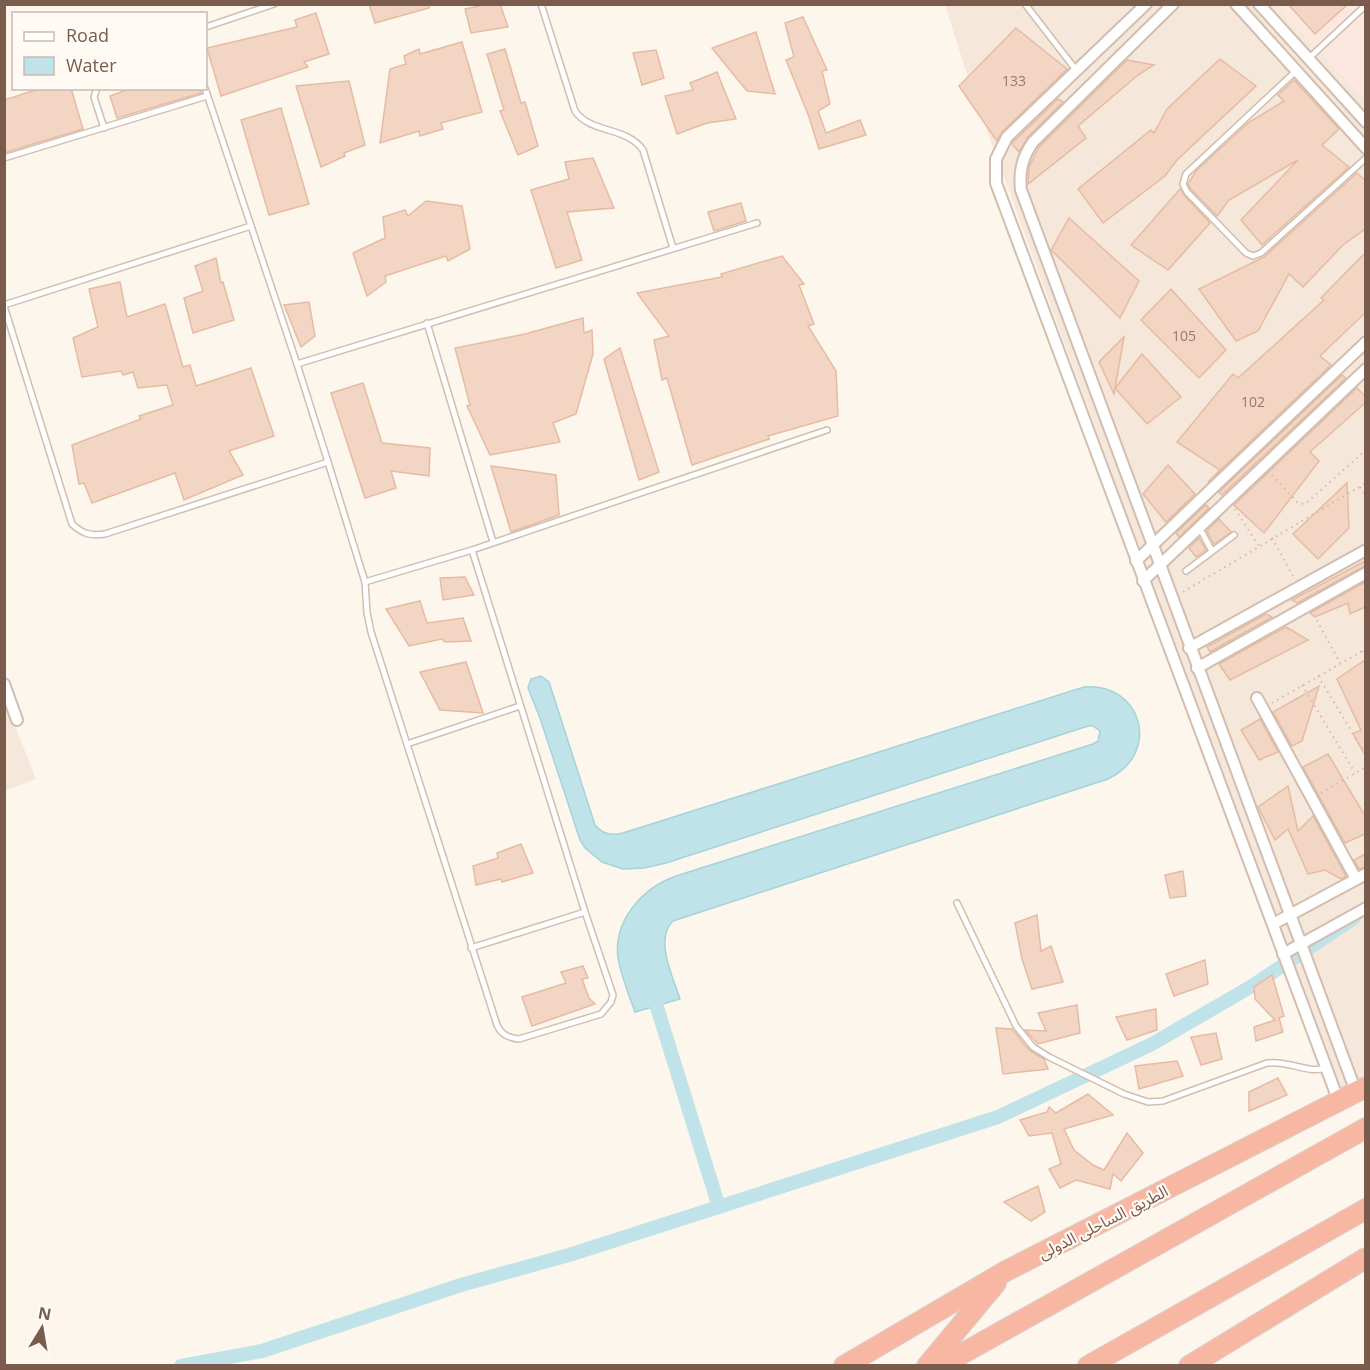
<svg xmlns="http://www.w3.org/2000/svg" width="1370" height="1370" font-family="'Open Sans','Noto Sans Arabic',sans-serif">
<style>
.residential{fill:#f5e8da}
.commercial{fill:#fde8e0}
.water{fill:#bfe3e8;stroke:#a5d3da;stroke-width:1.5}
.lines{fill:none;stroke-linecap:round;stroke-linejoin:round}
.canal{stroke:#bfe3e8;stroke-width:14}
.building{fill:#f3d5c3;stroke:#e6bba3;stroke-width:1.5}
.lane-casing{stroke:#d1beb0;stroke-width:8}
.street-casing{stroke:#d1beb0;stroke-width:14}
.highway-casing{stroke:#dad1cd;stroke-width:22}
.path{stroke:#d9b8a5;stroke-width:2;stroke-dasharray:1.5 4.5;stroke-linecap:butt}
.lane{stroke:#fff;stroke-width:5}
.street{stroke:#fff;stroke-width:10}
.highway{stroke:#f7b7a3;stroke-width:20}
.labels{text-anchor:middle;dominant-baseline:central;stroke-width:4.5;stroke-linejoin:round;paint-order:stroke}
.number-label{font-size:14px;fill:#987a6a}
.street-label{font-size:16px;fill:#7a5c4d;stroke:#fffaf3}
</style>
<rect width="100%" height="100%" fill="#fdf6ec"/>
<!-- residential -->
<g class="residential">
<polygon points="945,5 1365,5 1366,1096 1348,1106 1144,562 970,84"/>
<polygon points="4,698 36,779 5,791 4,791"/>
</g>
<!-- commercial -->
<polygon class="commercial" points="1275,5 1365,5 1365,99"/>
<!-- water -->
<path class="water" d="M 541,676 L 549,682 L 595,825 C 602,834 612,836 623,833 L 1084,687 C 1142,682 1162,753 1108,779 L 673,921 C 654,939 673,977 680,999 L 635,1012 C 629,995 621,976 618,958 C 613,921 642,888 676,876 L 1093,744 L 1098,741 L 1100,731 L 1093,726 L 1088,726 L 666,863 L 644,868 L 623,869 L 602,862 L 585,848 L 580,840 L 540,718 L 528,688 L 531,679 Z"/>
<g class="lines">
<!-- canal -->
<g class="canal">
<polyline points="651,988 719,1207"/>
<polyline points="181,1366 262,1351 461,1285 569,1255 998,1117 1152,1044 1252,986 1354,918"/>
</g>
</g>
<!-- building -->
<g class="building">
<polygon points="369,4 429,4 429,8 375,23"/>
<polygon points="488,4 500,4 508,27 471,33 465,9"/>
<polygon points="1288,4 1348,4 1315,34"/>
<polygon points="316,13 329,54 304,62 308,67 221,96 207,48 297,27 295,20"/>
<polygon points="803,17 827,70 822,71 830,104 818,111 826,133 860,120 866,135 819,149 809,117 786,60 794,57 785,23"/>
<polygon points="1016,28 1067,69 1002,132 997,141 959,86"/>
<polygon points="756,32 769,75 775,94 747,91 712,48"/>
<polygon points="462,42 482,112 441,123 443,129 420,136 419,131 380,143 390,69 406,64 404,56 419,49 420,54"/>
<polygon points="505,49 521,103 525,102 538,146 518,155 500,111 504,110 487,54"/>
<polygon points="656,50 664,78 642,85 633,53"/>
<polygon points="1220,59 1256,86 1177,160 1165,176 1103,223 1078,189 1151,130 1154,133 1167,109"/>
<polygon points="1127,60 1154,65 1138,75 1078,126 1086,138 1028,184 1029,167 1039,147"/>
<polygon points="717,72 736,119 707,123 677,134 665,96 693,90 690,83"/>
<polygon points="1294,80 1339,129 1322,145 1349,167 1262,245 1241,220 1298,160 1229,200 1217,216 1191,189 1188,184 1196,171 1248,123 1284,101 1278,95"/>
<polygon points="349,81 365,145 344,153 345,156 321,167 296,86"/>
<polygon points="42,88 71,88 83,129 4,153 4,100"/>
<polygon points="132,88 200,88 201,93 117,118 110,96"/>
<polygon points="1058,99 1063,102 1028,137 1019,152 1012,144 1013,142"/>
<polygon points="281,108 309,204 269,215 241,120"/>
<polygon points="593,158 614,208 567,212 582,260 556,268 531,190 569,179 565,162"/>
<polygon points="1357,173 1365,180 1365,229 1343,245 1303,287 1289,274 1258,331 1236,341 1199,289 1264,257"/>
<polygon points="1180,189 1184,195 1210,223 1168,270 1131,245"/>
<polygon points="426,201 462,206 470,249 448,261 446,256 385,276 386,282 367,296 353,253 385,238 383,217 405,210 408,216"/>
<polygon points="741,203 746,221 714,231 708,212"/>
<polygon points="1069,218 1139,281 1120,318 1051,250"/>
<polygon points="1365,253 1365,313 1320,356 1331,365 1208,482 1220,470 1177,442 1233,374 1238,378 1324,300 1321,298"/>
<polygon points="782,256 804,284 799,285 814,324 808,326 836,371 838,416 768,436 769,439 692,465 667,378 662,380 654,340 669,336 637,293 722,277 721,274"/>
<polygon points="216,258 221,283 223,282 234,320 193,333 184,298 203,291 195,266"/>
<polygon points="120,282 127,317 165,304 183,367 190,365 196,386 251,368 274,436 229,451 243,475 184,500 175,473 92,503 84,483 79,484 72,445 141,419 139,416 173,405 167,385 138,388 133,372 123,375 121,371 82,377 73,338 98,327 89,289"/>
<polygon points="1171,289 1226,350 1199,378 1141,320"/>
<polygon points="309,302 315,336 301,347 284,305"/>
<polygon points="583,318 584,333 592,330 593,354 576,414 553,423 560,442 490,455 467,406 470,405 455,348 525,334"/>
<polygon points="1124,337 1115,388 1114,394 1099,362"/>
<polygon points="620,348 659,472 639,480 604,359"/>
<polygon points="1142,354 1181,397 1147,424 1115,388"/>
<polygon points="1342,375 1346,378 1222,495 1219,492"/>
<polygon points="363,383 382,443 430,448 429,476 391,471 396,488 365,498 331,393"/>
<polygon points="1357,388 1365,396 1365,403 1310,452 1319,461 1264,533 1234,505"/>
<polygon points="1168,465 1195,494 1166,522 1143,494"/>
<polygon points="491,466 556,475 559,515 511,532"/>
<polygon points="1347,483 1349,528 1318,559 1293,534"/>
<polygon points="1206,505 1209,508 1179,537 1176,533"/>
<polygon points="1219,519 1231,532 1214,544 1207,531"/>
<polygon points="1199,538 1206,550 1196,557 1189,548"/>
<polygon points="1365,561 1365,566 1297,603 1292,600"/>
<polygon points="465,577 474,595 443,600 440,578"/>
<polygon points="1365,582 1365,607 1350,614 1348,603 1315,617 1310,613"/>
<polygon points="420,601 427,623 463,618 471,641 445,642 442,639 409,646 386,609"/>
<polygon points="1266,614 1272,617 1210,652 1207,647"/>
<polygon points="1286,627 1308,640 1230,680 1219,664"/>
<polygon points="1365,660 1365,755 1353,734 1361,730 1337,679"/>
<polygon points="466,662 483,713 440,710 420,672"/>
<polygon points="1319,686 1302,741 1292,746 1273,712"/>
<polygon points="1260,719 1278,752 1259,760 1241,730"/>
<polygon points="1328,754 1365,816 1365,834 1345,843 1303,767"/>
<polygon points="1288,786 1298,831 1313,816 1346,876 1341,879 1325,870 1308,874 1288,829 1275,840 1258,807"/>
<polygon points="521,844 533,873 502,882 501,879 476,885 473,866 498,858 497,853"/>
<polygon points="1365,854 1365,867 1359,869 1354,860"/>
<polygon points="1183,871 1186,896 1170,898 1165,875"/>
<polygon points="1037,915 1041,951 1051,946 1063,982 1032,989 1022,959 1015,923"/>
<polygon points="1205,960 1208,984 1174,996 1166,974"/>
<polygon points="583,966 588,978 582,979 589,998 595,1004 532,1026 522,997 566,983 561,972"/>
<polygon points="1272,975 1284,1016 1279,1018 1283,1032 1256,1041 1254,1027 1275,1020 1255,999 1254,987"/>
<polygon points="1077,1005 1080,1033 1038,1044 1025,1030 1046,1031 1038,1013"/>
<polygon points="1156,1009 1157,1030 1127,1040 1116,1017"/>
<polygon points="996,1028 1012,1029 1029,1050 1044,1059 1048,1069 1003,1074"/>
<polygon points="1216,1033 1222,1059 1201,1065 1191,1037"/>
<polygon points="1177,1061 1183,1076 1139,1089 1135,1066"/>
<polygon points="1278,1078 1287,1095 1249,1111 1249,1092"/>
<polygon points="1088,1094 1113,1115 1064,1129 1074,1150 1093,1165 1104,1170 1127,1133 1143,1153 1121,1181 1113,1174 1110,1189 1076,1180 1060,1188 1049,1169 1061,1164 1052,1133 1029,1136 1020,1120 1047,1112 1049,1107 1056,1113"/>
<polygon points="1038,1186 1045,1212 1031,1221 1004,1202"/>
</g>
<g class="lines">
<!-- lane casing -->
<g class="lane-casing">
<g id="lane">
<path d="M 541,4 L 575,111 C 591,134 626,126 643,150 L 673,248"/>
<polyline points="1025,4 1076,70"/>
<polyline points="206,27 274,4"/>
<polyline points="1308,59 1366,5"/>
<polyline points="1296,71 1186,174 1183,184 1187,192 1246,253 1253,256 1261,253 1366,158"/>
<polyline points="97,88 94,97 104,128"/>
<path d="M 205,88 L 297,364 L 328,462 L 365,582 L 367,613 L 371,632 L 497,1025 C 501,1035 509,1038 519,1039 L 601,1014 L 611,1002 L 613,995 L 585,912 L 472,550"/>
<polyline points="4,158 207,96"/>
<polyline points="4,305 251,226"/>
<path d="M 4,306 L 72,524 C 83,534 90,536 105,534 L 328,462"/>
<polyline points="427,323 493,542"/>
<polyline points="297,364 757,223"/>
<polyline points="1199,527 1212,551"/>
<polyline points="1186,571 1234,535"/>
<polyline points="365,582 472,550 827,430"/>
<polyline points="407,744 520,706"/>
<path d="M 957,903 L 1016,1026 L 1033,1047 L 1049,1057 L 1124,1094 L 1148,1102 L 1163,1101 L 1267,1063 C 1290,1060 1306,1074 1326,1068"/>
<polyline points="471,948 585,912"/>
</g>
</g>
<!-- street casing -->
<g class="street-casing">
<g id="street">
<polyline points="1146,4 1007,137 996,159 996,183 1339,1102"/>
<path d="M 1173,4 L 1033,142 C 1022,158 1019,171 1021,190 L 1356,1092"/>
<polyline points="1236,4 1366,148"/>
<polyline points="1259,4 1366,122"/>
<polyline points="1136,561 1366,342"/>
<polyline points="1143,581 1366,369"/>
<polyline points="1189,648 1366,550"/>
<polyline points="1197,668 1366,573"/>
<polyline points="4,684 17,720"/>
<polyline points="1257,698 1356,879"/>
<polyline points="1273,924 1366,874"/>
<polyline points="1283,954 1366,908"/>
</g>
</g>
<!-- highway casing -->
<g class="highway-casing">
<g id="highway">
<polyline points="844,1366 1006,1271 1366,1087"/>
<polyline points="927,1366 996,1283"/>
<polyline points="940,1366 1366,1128"/>
<polyline points="1088,1366 1366,1209"/>
<polyline points="1189,1366 1366,1258"/>
</g>
</g>
<!-- path -->
<g class="path">
<polyline points="1272,475 1298,503 1305,504 1366,450"/>
<polyline points="1360,487 1366,496"/>
<polyline points="1235,509 1259,546"/>
<polyline points="1272,538 1294,578"/>
<polyline points="1183,592 1366,483"/>
<polyline points="1314,615 1340,663"/>
<polyline points="1362,651 1366,657"/>
<polyline points="1318,676 1366,755"/>
<polyline points="1302,685 1355,773"/>
<polyline points="1272,703 1366,649"/>
<polyline points="1321,793 1366,767"/>
</g>
<!-- lane -->
<use href="#lane" class="lane"/>
<!-- street -->
<use href="#street" class="street"/>
<!-- highway -->
<use href="#highway" class="highway"/>
</g>
<g class="labels">
<!-- number labels -->
<g class="number-label">
<text x="1014" y="80">133</text>
<text x="1184" y="335">105</text>
<text x="1253" y="401">102</text>
</g>
<!-- street labels -->
<g class="street-label">
<text transform="translate(1103 1222) rotate(-27)">الطريق الساحلى الدولى</text>
</g>
</g>
<!-- border -->
<rect width="1370" height="1370" fill="none" stroke="#7a5c4d" stroke-width="12"/>
<!-- legend -->
<rect x="12" y="12" width="195" height="78" fill="#fffaf3" stroke="#cabbb1" stroke-width="1.5"/>
<rect x="24" y="32" width="30" height="9" fill="#ffffff" stroke="#cabbb1" stroke-width="1.5"/>
<text x="66" y="42" font-size="18" fill="#7a5c4d">Road</text>
<rect x="24" y="57" width="30" height="18" fill="#bfe3e8" stroke="#cabbb1" stroke-width="1.5"/>
<text x="66" y="72" font-size="18" fill="#7a5c4d">Water</text>
<!-- north arrow -->
<g transform="translate(42 1328) rotate(11)" stroke="#fffaf3" stroke-width="4.5" paint-order="stroke">
<path d="M0-4.5L10 22L0 15L-10 22Z" fill="#7a5c4d"/>
<text y="-9" font-size="16" font-weight="bold" text-anchor="middle" fill="#7a5c4d">N</text>
</g>
</svg>
